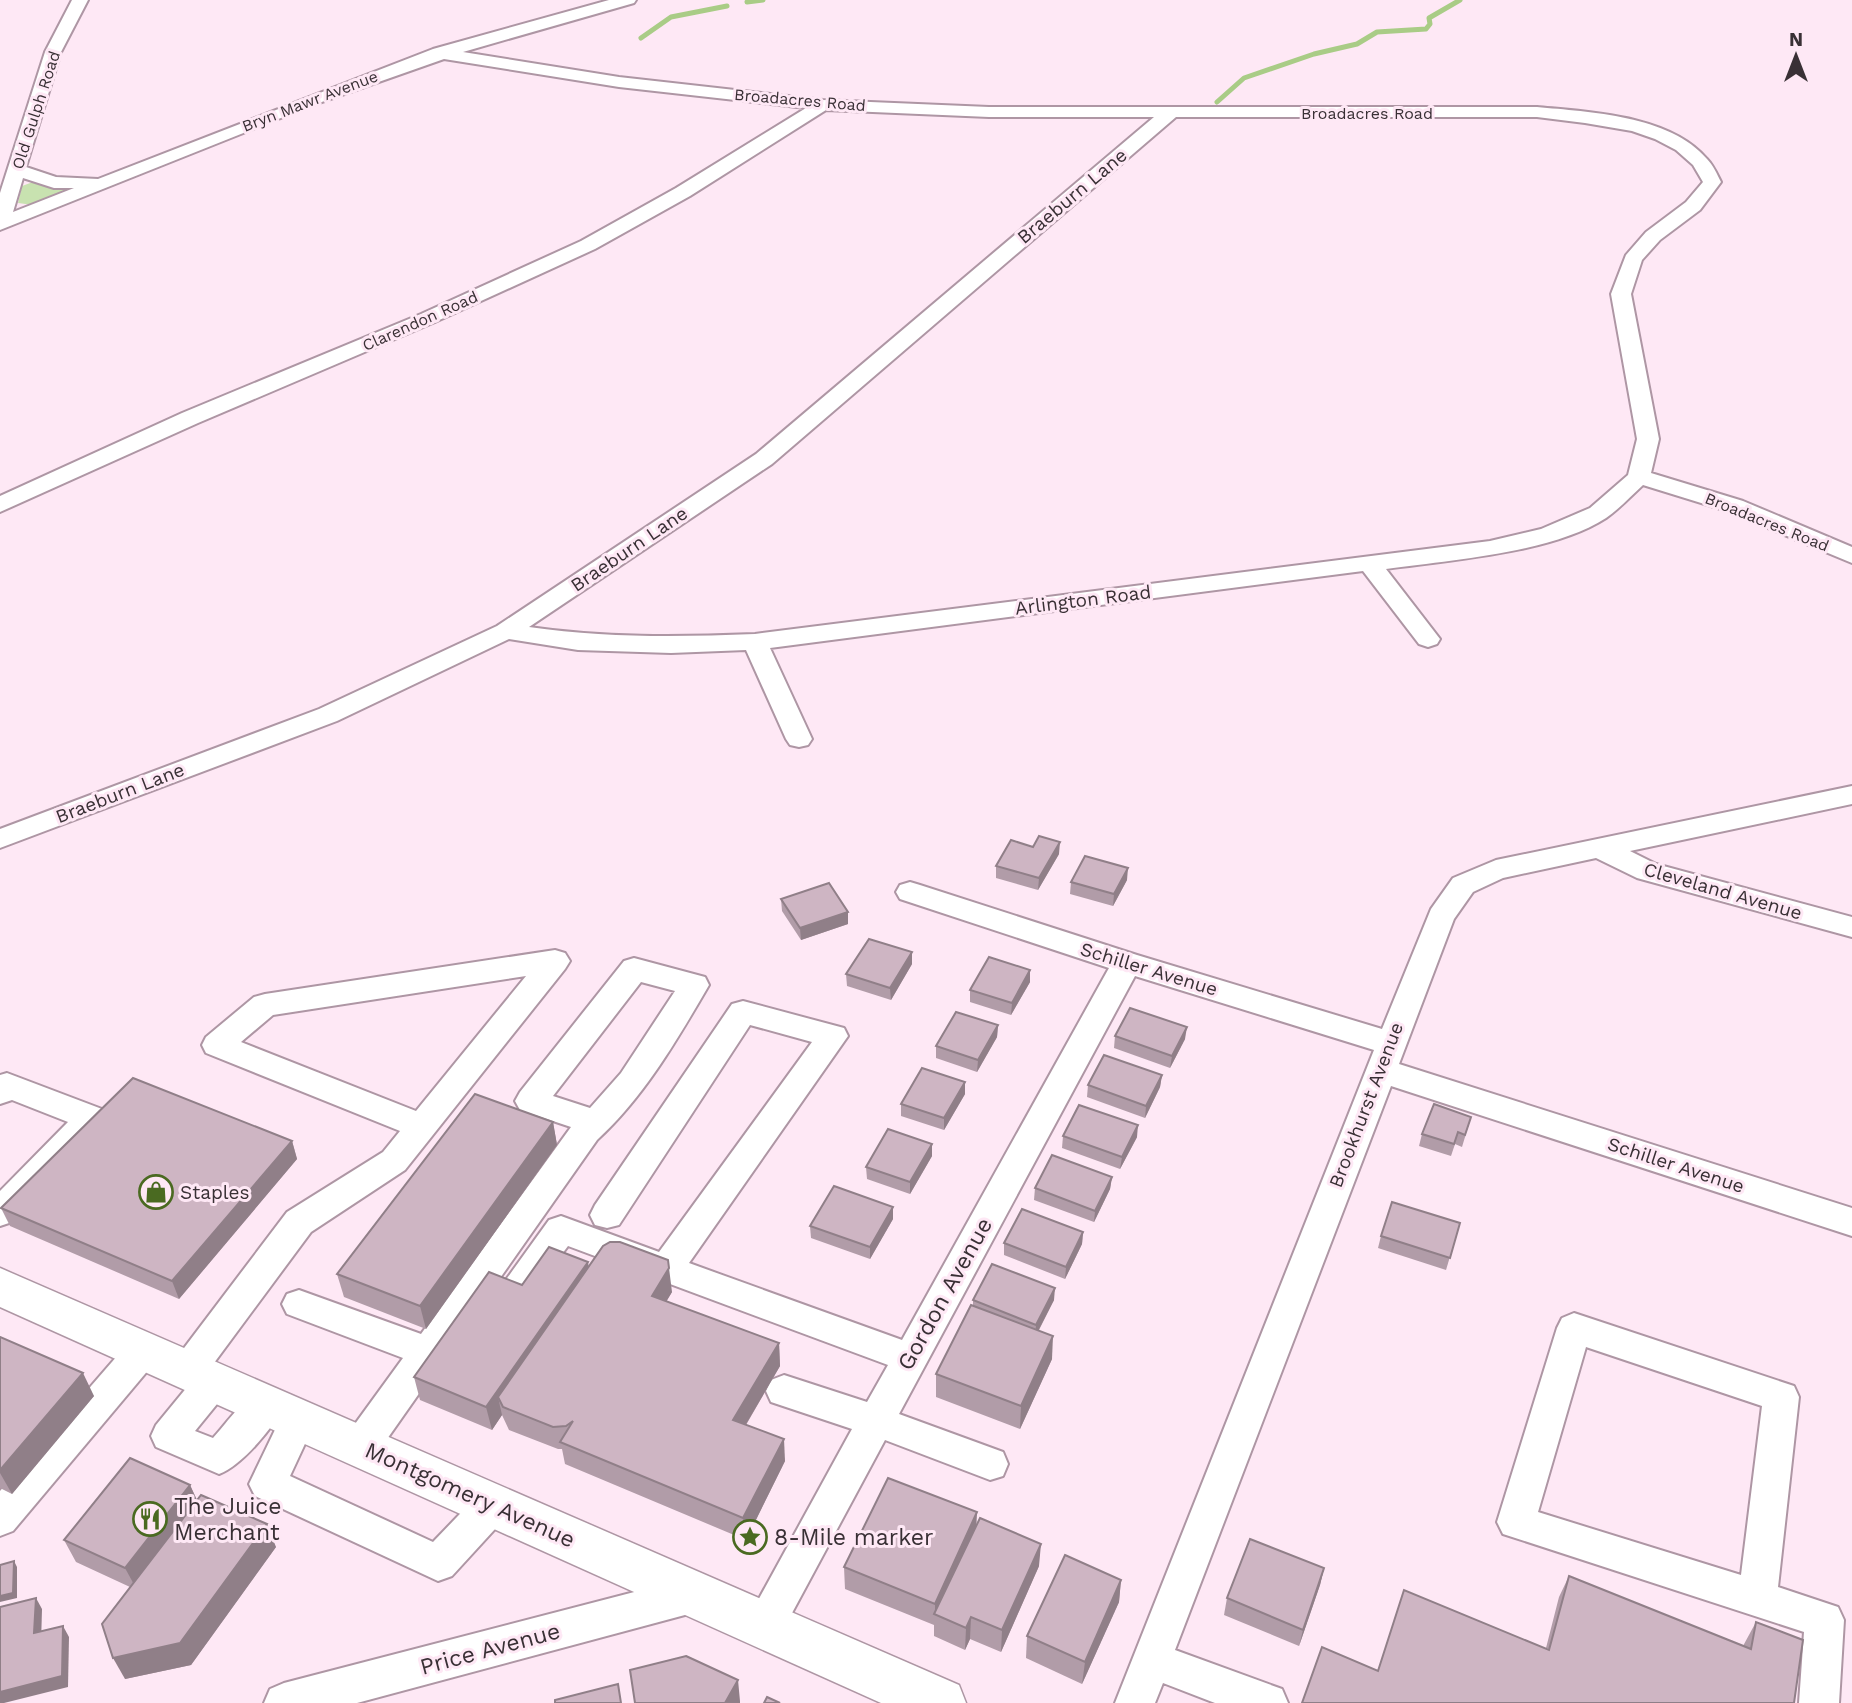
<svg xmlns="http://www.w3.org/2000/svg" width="1852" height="1703" font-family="'Work Sans',sans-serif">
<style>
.green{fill:#c8e2b0}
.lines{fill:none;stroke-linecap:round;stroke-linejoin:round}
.stream{stroke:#a9cc86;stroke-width:5}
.minor-casing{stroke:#ae96a4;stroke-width:4}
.major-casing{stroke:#ae96a4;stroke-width:3}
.minor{fill:#fff;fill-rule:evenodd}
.major{fill:#fff;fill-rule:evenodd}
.wall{fill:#b19ca8}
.shaded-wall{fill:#907f88}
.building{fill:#ceb5c3;stroke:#907f88;stroke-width:2}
.labels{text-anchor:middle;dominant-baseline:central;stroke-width:6;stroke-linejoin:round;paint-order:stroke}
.far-street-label{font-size:16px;fill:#393035;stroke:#fee8f5}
.street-label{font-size:19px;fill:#393035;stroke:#fee8f5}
.poi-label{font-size:19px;fill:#393035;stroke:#fee8f5;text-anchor:start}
.near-street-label{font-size:23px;fill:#393035;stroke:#fee8f5}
.near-poi-label{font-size:23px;fill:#393035;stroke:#fee8f5;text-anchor:start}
</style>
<rect width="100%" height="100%" fill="#fee8f5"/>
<!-- green -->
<polygon class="green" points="33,182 70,189 33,205 18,203 22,186"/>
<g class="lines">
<!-- stream -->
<g class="stream">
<polyline points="747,2 763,0"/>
<polyline points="641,38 671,17 727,6"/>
<polyline points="1217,102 1244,78 1314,54 1357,44 1377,32 1426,29 1430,24 1429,18 1460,0"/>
</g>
<!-- minor casing -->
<g class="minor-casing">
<g id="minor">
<path d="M 72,0 L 88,0 L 61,52 L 26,167 L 56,177 L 98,179 L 433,49 L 609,0 L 636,0 L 634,3 L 463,52 L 619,77 L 823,100 L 989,107 L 1537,107 C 1589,112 1670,115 1707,159 C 1713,165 1717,174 1721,182 L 1700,210 L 1660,240 L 1642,260 L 1631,294 L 1659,439 L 1651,473 L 1743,501 L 1852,547 L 1852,563 L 1727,511 L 1643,485 C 1631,496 1619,509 1606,518 C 1552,553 1450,560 1386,569 L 1440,639 L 1437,644 L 1428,647 L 1419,644 L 1363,571 L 770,648 L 812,739 L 808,745 L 799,747 L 790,745 L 786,739 L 746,650 L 671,653 L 578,650 L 509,639 L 337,721 L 0,848 L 0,829 L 319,709 L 497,626 L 756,454 L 1154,117 L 989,117 L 826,110 L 690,196 L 595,249 L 435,322 L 198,423 L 0,512 L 0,496 L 182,413 L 421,314 L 581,241 L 676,188 L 806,108 L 619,87 L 444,59 L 316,104 L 0,230 L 0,193 L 45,52 ZM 1176,117 L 1537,117 L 1585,123 L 1632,131 L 1655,139 L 1676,150 L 1693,165 L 1703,182 L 1686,202 L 1646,232 L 1626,255 L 1611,294 L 1637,439 L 1628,475 L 1590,508 L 1541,529 L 1490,541 L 755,634 C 679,637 604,638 529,627 L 772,464 ZM 23,178 L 54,188 L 74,188 L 13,212 Z"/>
<polygon points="1852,786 1852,804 1630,851 1656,864 1852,917 1852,937 1637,878 1596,858 1503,878 1473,892 1454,919 1399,1064 1852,1208 1852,1236 1391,1086 1175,1650 1282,1689 1288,1703 1215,1703 1163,1683 1155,1703 1115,1703 1374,1050 1135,976 899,1414 1003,1452 1008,1464 1003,1476 990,1480 885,1440 778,1639 764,1645 750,1639 744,1626 852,1429 771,1402 766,1391 771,1380 784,1375 867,1402 888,1365 568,1246 529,1298 517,1302 505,1298 500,1288 549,1220 561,1216 659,1252 812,1042 750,1025 619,1225 607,1228 595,1225 590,1215 595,1205 732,1004 743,1001 844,1028 848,1036 689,1263 902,1340 1109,968 900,899 896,892 900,885 910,882 920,885 1137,955 1382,1029 1431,909 1453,878 1496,860"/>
<path d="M 555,950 L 565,953 L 570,961 L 565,969 L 405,1170 L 311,1232 L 211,1367 L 226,1371 L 231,1382 L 226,1393 L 195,1431 L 213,1438 C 231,1419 250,1384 279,1395 L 284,1406 C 274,1427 241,1466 219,1474 L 156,1447 L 151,1436 L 156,1425 L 188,1386 L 175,1382 L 170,1371 L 175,1360 L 287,1212 L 383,1152 L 400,1131 L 206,1053 L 202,1045 L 206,1037 L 254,997 L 265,994 ZM 526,976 L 416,1111 L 241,1042 L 273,1015 Z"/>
<path d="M 634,958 L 705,977 L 709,985 C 677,1040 644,1097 597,1140 L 373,1459 L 360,1463 L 347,1459 L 342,1447 L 347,1435 L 403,1358 L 287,1314 L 282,1304 L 287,1294 L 299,1290 L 421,1334 L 571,1127 L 520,1110 L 515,1101 L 520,1092 L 624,961 ZM 641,982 L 675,991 L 621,1073 L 590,1108 L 553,1096 Z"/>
<polygon points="7,1073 102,1109 107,1118 102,1127 12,1222 0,1226 0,1191 68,1122 12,1100 0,1104 0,1075"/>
<path d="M 1574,1313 L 1794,1386 L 1799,1397 L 1778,1587 L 1838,1607 L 1844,1620 L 1839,1703 L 1799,1703 L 1804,1632 L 1503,1534 L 1497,1522 L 1557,1328 L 1562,1318 ZM 1586,1347 L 1762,1406 L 1741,1575 L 1538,1512 Z"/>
<polygon points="143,1336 155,1340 161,1351 155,1362 13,1531 0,1536 0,1491 131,1340"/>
<polygon points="298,1404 311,1409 316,1420 290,1476 433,1542 480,1493 493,1488 506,1493 512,1505 506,1517 452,1576 438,1581 255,1496 249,1484 285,1409"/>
<polygon points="696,1576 710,1581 715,1594 710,1607 696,1612 357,1703 264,1703 270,1689 284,1683"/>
</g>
</g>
<!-- major casing -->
<g class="major-casing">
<polygon id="major" points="0,1268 959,1685 966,1703 881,1703 0,1307"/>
</g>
<!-- minor -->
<use href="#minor" class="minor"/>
<!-- major -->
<use href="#major" class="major"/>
</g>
<!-- wall -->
<g class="wall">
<polygon points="1059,854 1038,890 996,878 996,866"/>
<polygon points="1127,880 1113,906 1070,894 1071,882"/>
<polygon points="781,899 848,912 848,924 801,940 782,911"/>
<polygon points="912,964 891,1000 847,986 846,974"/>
<polygon points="1030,970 1030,982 1011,1015 970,1002 970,990"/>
<polygon points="998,1025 997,1037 977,1072 936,1058 936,1046"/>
<polygon points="1115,1036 1185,1039 1170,1068 1114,1048"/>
<polygon points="1162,1075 1160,1087 1145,1118 1087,1097 1088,1085"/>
<polygon points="965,1094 944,1130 901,1116 901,1104"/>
<polygon points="1471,1117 1462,1147 1455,1144 1451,1156 1419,1146 1422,1134"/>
<polygon points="553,1122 557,1145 426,1329 344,1297 337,1274"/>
<polygon points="1063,1136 1137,1137 1120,1169 1062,1148"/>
<polygon points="292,1141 297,1159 179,1299 10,1226 1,1208"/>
<polygon points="932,1144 932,1156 910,1194 867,1179 866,1167"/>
<polygon points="1112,1177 1110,1189 1094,1222 1034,1200 1035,1188"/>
<polygon points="893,1219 870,1259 811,1238 810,1226"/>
<polygon points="1460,1223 1446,1270 1378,1248 1381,1236"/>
<polygon points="1083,1232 1082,1244 1065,1279 1004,1255 1004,1243"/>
<polygon points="588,1267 672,1292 666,1302 779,1343 780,1366 746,1425 785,1461 746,1540 565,1464 562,1449 558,1449 509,1430 502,1415 492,1430 420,1400 414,1377 522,1285"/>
<polygon points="973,1300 1054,1300 1039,1330 1052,1359 1020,1429 936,1397 936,1374 973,1306"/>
<polygon points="0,1337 94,1396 12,1494 0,1488"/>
<polygon points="190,1485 197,1500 276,1547 191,1665 125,1679 130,1587 76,1562 64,1540"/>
<polygon points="1039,1566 1001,1652 970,1639 965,1650 934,1636 934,1625 845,1589 844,1567"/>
<polygon points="1324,1568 1320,1585 1299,1646 1224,1615 1227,1598"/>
<polygon points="1569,1576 1743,1646 1756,1622 1794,1703 1546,1648 1559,1597"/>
<polygon points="1121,1580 1119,1602 1082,1684 1026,1658 1027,1636"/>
</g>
<!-- shaded-wall -->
<g class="shaded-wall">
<polygon points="1060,842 1059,854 1038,890 1039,878"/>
<polygon points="1128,868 1127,880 1113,906 1114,894"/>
<polygon points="848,912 848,924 801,940 800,928"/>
<polygon points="912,952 912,964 891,1000 890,988"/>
<polygon points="1030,970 1030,982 1011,1015 1012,1003"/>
<polygon points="998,1025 997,1037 977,1072 978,1060"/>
<polygon points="1187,1027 1185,1039 1170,1068 1172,1056"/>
<polygon points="1162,1075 1160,1087 1145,1118 1146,1106"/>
<polygon points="965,1082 965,1094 944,1130 944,1118"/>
<polygon points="553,1122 557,1145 426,1329 420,1306"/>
<polygon points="1138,1125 1137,1137 1120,1169 1122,1157"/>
<polygon points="292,1141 297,1159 179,1299 172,1281"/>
<polygon points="932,1144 932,1156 910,1194 910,1182"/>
<polygon points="1112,1177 1110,1189 1094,1222 1095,1211"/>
<polygon points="893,1207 893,1219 870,1259 870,1247"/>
<polygon points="1083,1232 1082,1244 1065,1279 1066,1267"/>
<polygon points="588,1262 592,1286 498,1397 502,1415 492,1430 486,1407"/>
<polygon points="669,1268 672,1292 655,1320 652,1296"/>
<polygon points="1055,1288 1054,1300 1035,1337 1036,1325"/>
<polygon points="1053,1336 1052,1359 1020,1429 1021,1406"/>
<polygon points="779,1343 780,1366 735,1443 733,1420"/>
<polygon points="83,1373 94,1396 12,1494 0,1473 0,1470"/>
<polygon points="784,1439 785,1461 746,1540 743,1518"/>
<polygon points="190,1485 200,1507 137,1590 125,1568"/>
<polygon points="977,1512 976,1535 935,1614 935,1604"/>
<polygon points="267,1524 276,1547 191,1665 125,1679 113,1658"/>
<polygon points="1041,1544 1039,1566 1001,1652 1002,1630"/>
<polygon points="14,1561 17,1567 17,1598 0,1602 0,1596"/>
<polygon points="1324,1568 1320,1585 1299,1646 1303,1630"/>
<polygon points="1121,1580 1119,1602 1082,1684 1085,1662"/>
<polygon points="36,1598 42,1609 41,1644 34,1633"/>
<polygon points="971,1617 970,1639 965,1650 966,1628"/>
<polygon points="63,1626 69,1637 68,1687 4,1703 0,1703 0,1692"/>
<polygon points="738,1680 740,1701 740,1703 725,1703"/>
</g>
<!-- building -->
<g class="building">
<polygon points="1039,836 1060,842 1039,878 996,866 1011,840 1033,847"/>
<polygon points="1085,856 1128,868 1114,894 1071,882"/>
<polygon points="829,883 848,912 800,928 781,899"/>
<polygon points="869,939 912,952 890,988 846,974"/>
<polygon points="989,957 1030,970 1012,1003 970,990"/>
<polygon points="1130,1008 1187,1027 1172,1056 1115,1036"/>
<polygon points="956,1012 998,1025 978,1060 936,1046"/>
<polygon points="1104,1055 1162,1075 1146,1106 1088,1085"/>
<polygon points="922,1068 965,1082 944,1118 901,1104"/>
<polygon points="133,1078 292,1141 172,1281 1,1208"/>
<polygon points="475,1094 553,1122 420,1306 337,1274"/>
<polygon points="1434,1104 1471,1117 1465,1135 1458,1132 1454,1144 1422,1134"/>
<polygon points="1079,1105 1138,1125 1122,1157 1063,1136"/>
<polygon points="888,1129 932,1144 910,1182 866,1167"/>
<polygon points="1052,1155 1112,1177 1095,1211 1035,1188"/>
<polygon points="834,1186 893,1207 870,1247 810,1226"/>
<polygon points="1392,1202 1460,1223 1450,1258 1381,1236"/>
<polygon points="1022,1209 1083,1232 1066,1267 1004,1243"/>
<polygon points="610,1242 620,1242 668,1260 669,1268 652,1296 779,1343 733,1420 784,1439 743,1518 560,1442 573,1421 566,1426 553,1427 503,1407 498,1397 603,1246"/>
<polygon points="549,1247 588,1262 486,1407 414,1377 489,1272 522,1285"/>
<polygon points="992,1264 1055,1288 1036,1325 973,1300"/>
<polygon points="971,1305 1053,1336 1021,1406 936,1374"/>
<polygon points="0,1337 83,1373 0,1470"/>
<polygon points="130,1458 190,1485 125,1568 64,1540"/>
<polygon points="888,1478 977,1512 935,1604 844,1567"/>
<polygon points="201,1495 267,1524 180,1643 113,1658 102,1624"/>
<polygon points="980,1518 1041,1544 1002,1630 971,1617 966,1628 934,1614"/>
<polygon points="1250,1539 1324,1568 1303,1630 1227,1598"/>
<polygon points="1065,1555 1121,1580 1085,1662 1027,1636"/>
<polygon points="14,1561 13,1593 0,1596 0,1565"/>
<polygon points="1569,1576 1751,1649 1756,1622 1803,1640 1794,1703 1302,1703 1322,1647 1378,1671 1404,1590 1549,1650"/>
<polygon points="36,1598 34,1633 63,1626 62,1676 0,1692 0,1607"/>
<polygon points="686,1656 738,1680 725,1703 635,1703 630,1670"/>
<polygon points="618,1684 621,1703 555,1703 555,1700"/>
<polygon points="767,1697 780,1703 764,1703"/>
</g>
<!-- icons -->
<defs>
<g id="shop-ring" transform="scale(1.75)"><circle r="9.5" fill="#fee8f5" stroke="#4a6a21" stroke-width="1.5"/><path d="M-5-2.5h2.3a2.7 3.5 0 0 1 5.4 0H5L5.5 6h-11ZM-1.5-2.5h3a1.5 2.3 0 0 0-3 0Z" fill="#4a6a21"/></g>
<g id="restaurant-ring" transform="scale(1.75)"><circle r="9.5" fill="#fee8f5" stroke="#4a6a21" stroke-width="1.5"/><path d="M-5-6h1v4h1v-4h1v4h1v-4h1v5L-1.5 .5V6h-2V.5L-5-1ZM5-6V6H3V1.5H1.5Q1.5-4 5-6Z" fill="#4a6a21"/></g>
<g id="sight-ring" transform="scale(1.75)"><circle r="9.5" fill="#fee8f5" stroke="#4a6a21" stroke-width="1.5"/><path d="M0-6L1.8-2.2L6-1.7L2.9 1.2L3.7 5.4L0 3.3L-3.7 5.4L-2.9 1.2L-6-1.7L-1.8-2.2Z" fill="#4a6a21"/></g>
</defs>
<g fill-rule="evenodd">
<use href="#shop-ring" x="156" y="1192"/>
<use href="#restaurant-ring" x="150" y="1519"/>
<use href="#sight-ring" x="750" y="1537"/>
</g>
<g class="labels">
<!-- far-street labels -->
<g class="far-street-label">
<text transform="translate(800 100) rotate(5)">Broadacres Road</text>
<text transform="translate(310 101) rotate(-21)">Bryn Mawr Avenue</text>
<text transform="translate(36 110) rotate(-72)">Old Gulph Road</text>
<text x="1367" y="113">Broadacres Road</text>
<text transform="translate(420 321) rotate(-24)">Clarendon Road</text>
<text transform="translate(1767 522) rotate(22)">Broadacres Road</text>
</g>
<!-- street labels -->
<g class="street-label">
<text transform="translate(1072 196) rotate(-40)">Braeburn Lane</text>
<text transform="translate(629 549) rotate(-34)">Braeburn Lane</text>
<text transform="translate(1083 600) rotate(-7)">Arlington Road</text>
<text transform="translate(120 793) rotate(-21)">Braeburn Lane</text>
<text transform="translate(1723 891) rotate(16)">Cleveland Avenue</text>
<text transform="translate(1149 969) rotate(17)">Schiller Avenue</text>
<text transform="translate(1366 1105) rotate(-69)">Brookhurst Avenue</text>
<text transform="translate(1676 1165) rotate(18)">Schiller Avenue</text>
</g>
<!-- poi labels -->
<g class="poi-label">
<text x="180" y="1192">Staples</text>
</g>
<!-- near-street labels -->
<g class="near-street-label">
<text transform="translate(945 1294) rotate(-61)">Gordon Avenue</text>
<text transform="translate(470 1495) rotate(24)">Montgomery Avenue</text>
<text transform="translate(490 1649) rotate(-15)">Price Avenue</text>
</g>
<!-- near-poi labels -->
<g class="near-poi-label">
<text x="174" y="1506">The Juice<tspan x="174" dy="26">Merchant</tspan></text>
<text x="774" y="1537">8-Mile marker</text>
</g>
</g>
<!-- north arrow -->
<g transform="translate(1796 56)" stroke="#fee8f5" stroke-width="5" paint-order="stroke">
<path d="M0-5L12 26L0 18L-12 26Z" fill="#393035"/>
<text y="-10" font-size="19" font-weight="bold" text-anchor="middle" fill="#393035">N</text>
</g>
</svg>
